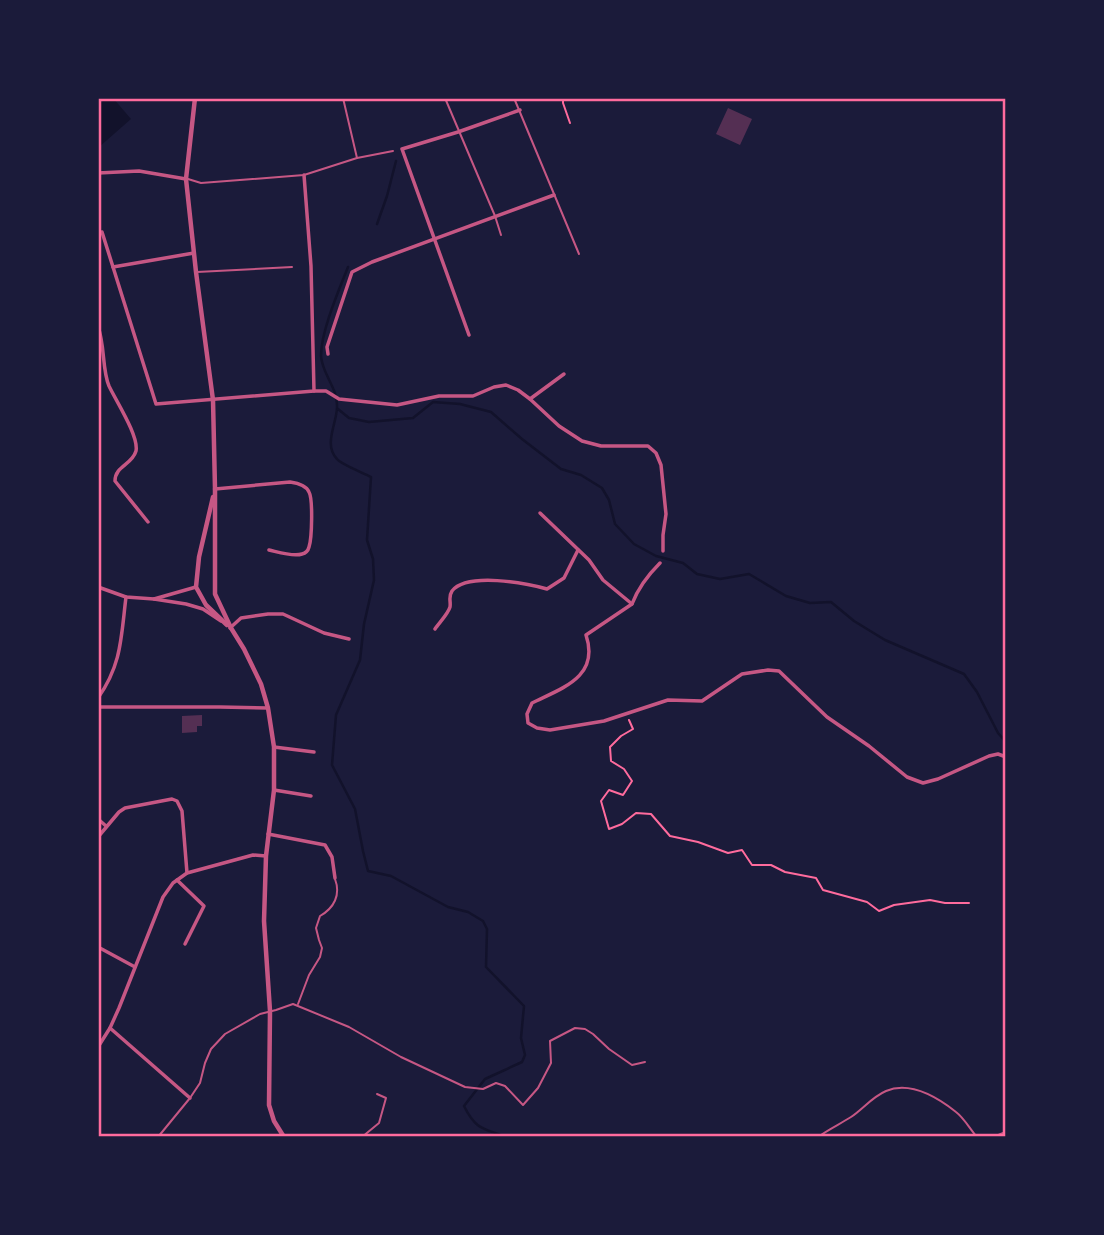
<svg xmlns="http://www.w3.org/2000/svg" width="1104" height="1235" font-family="Manrope,sans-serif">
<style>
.water{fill:#12122b}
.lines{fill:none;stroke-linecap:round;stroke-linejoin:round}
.stream{stroke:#12122b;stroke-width:2.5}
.building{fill:#542f53}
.path{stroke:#ff6b9d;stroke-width:2}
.service{stroke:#c65784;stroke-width:2}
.minor{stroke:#c65784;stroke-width:3.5}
.tertiary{stroke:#c65784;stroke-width:4.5}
.neatline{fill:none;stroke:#ff6b9d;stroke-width:2.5}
</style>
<rect width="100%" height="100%" fill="#1b1b3a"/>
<!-- water -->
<polygon class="water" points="107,98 113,98 131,119 98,148 98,105"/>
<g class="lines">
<!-- stream -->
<g class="stream">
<polyline points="377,224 387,196 396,161"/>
<path d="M 348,267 C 339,290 321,331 321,356 C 322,374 338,388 337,407 C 337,423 323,445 337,459 C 342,465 364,473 371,477 L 367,540 L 373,559 L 374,580 L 364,624 L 360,660 L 336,715 L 332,765 L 355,809 L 363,851 L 368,871 L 391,876 L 448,907 L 468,912 L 483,921 L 487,929 L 486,967 L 524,1006 L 521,1038 L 525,1055 L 522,1062 L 485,1079 L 464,1106 C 476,1130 483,1128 506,1137"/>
<polyline points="338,409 349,418 369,422 413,418 433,402 460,404 491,412 522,439 561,469 581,475 602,488 609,500 615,524 634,544 656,556 683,563 697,574 720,579 749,574 786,596 810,603 831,602 854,621 885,640 964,674 977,692 998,733 1006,742"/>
</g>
</g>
<!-- building -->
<g class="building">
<polygon points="728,108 752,119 740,145 716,134"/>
<polygon points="202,715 202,726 197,726 197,732 182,733 182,716"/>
</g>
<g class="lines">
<!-- path -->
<g class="path">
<polyline points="563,98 563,103 570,123"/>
<polyline points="629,720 633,729 621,736 610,747 611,761 624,769 632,781 623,795 609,790 601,801 609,829 622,824 636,813 651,814 670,836 698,842 728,853 742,850 752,865 771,865 785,872 816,878 823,890 867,902 879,911 894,905 930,900 945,903 969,903"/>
</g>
<!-- service -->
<g class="service">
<polyline points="343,98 357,158"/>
<polyline points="445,98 495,216 501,235"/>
<polyline points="514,98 579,254"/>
<polyline points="188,179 201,183 304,175 357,158 393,151"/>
<polyline points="197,272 292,267"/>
<path d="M 298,1004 L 309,975 L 320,957 L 322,948 L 319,940 L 316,928 L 320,916 C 334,908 341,895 335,879"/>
<polyline points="158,1137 190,1098 200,1083 205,1063 211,1049 225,1034 260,1014 276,1010 293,1004 349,1027 401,1057 465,1087 483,1089 496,1083 505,1086 523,1105 538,1088 551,1063 550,1041 575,1028 585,1029 593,1034 609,1049 632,1065 645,1062"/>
<polyline points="362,1137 379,1123 386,1098 377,1094"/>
<path d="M 818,1137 C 829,1129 840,1124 851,1117 C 863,1109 872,1097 886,1091 C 910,1081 937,1097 956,1112 C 964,1118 970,1129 977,1137 L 996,1136 L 1003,1133 L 1006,1136"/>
</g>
<!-- minor -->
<g class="minor">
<polyline points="98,173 139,171 186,179"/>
<polyline points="102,232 113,267 194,253"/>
<polyline points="113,267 156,404 314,391 311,266 304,175"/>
<path d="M 98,327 C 105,345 102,370 109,386 C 116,401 139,436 136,451 C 132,465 115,466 115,481 L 148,522"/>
<polyline points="469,335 402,149 458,132 520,110"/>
<polyline points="328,354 327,347 352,272 372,262 554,195"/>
<polyline points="314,391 326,391 339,399 397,405 439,396 473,396 494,387 506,385 518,390 530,399 559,426 582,441 601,446 648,446 656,453 661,465 666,514 663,535 663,551"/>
<polyline points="530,399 564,374"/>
<path d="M 215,489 L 290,482 C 297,483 306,485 309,492 C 313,499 312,538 309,547 C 308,551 306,553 302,554 C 293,557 278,552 269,550"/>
<polyline points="540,513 589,560 603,580 632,604"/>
<path d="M 660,563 C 648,575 638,588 632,604 L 586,635 C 600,677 562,688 532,703 L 527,714 L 528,723 L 537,728 L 550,730 L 604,721 L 668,700 L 702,701 L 742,674 L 768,670 L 779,671 L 827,717 L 869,746 L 907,777 L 923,783 L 938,779 L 989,756 L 998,754 L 1006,757"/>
<polyline points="98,587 126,597 154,599 196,587"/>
<polyline points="154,599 186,604 203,609 221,621"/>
<polyline points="230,628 241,618 268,614 283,614 324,633 349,639"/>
<path d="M 435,629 C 439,623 448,614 450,607 C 451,601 448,597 452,591 C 467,572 526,583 547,589 L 564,578 L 578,550"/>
<path d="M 98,698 C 122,664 121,637 126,597"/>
<polyline points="98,707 220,707 268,708"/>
<polyline points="274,747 314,752"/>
<polyline points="274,790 311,796"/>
<polyline points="98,819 106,826"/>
<polyline points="268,834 325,845 332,857 335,878"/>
<polyline points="98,837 119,812 125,808 172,799 177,801 182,811 187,873"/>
<polyline points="177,880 204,906 185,944"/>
<polyline points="98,947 135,967"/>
<polyline points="110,1028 190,1098"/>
<polyline points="98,1047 110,1028 119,1008 163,897 173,883 187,873 253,855 266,856"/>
</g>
<!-- tertiary -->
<g class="tertiary">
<polyline points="195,98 186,179 196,272 213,400 215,489"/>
<polyline points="215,489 215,594 231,628 244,649 261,684 268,708 274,747 274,790 266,856 264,921 270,1011 269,1105 274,1121 284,1137"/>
<polyline points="213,497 199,557 196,587 206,605 227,625"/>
</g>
</g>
<!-- border -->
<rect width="1104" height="1235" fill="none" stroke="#1b1b3a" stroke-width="200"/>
<rect x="100" y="100" width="904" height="1035" class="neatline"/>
</svg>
